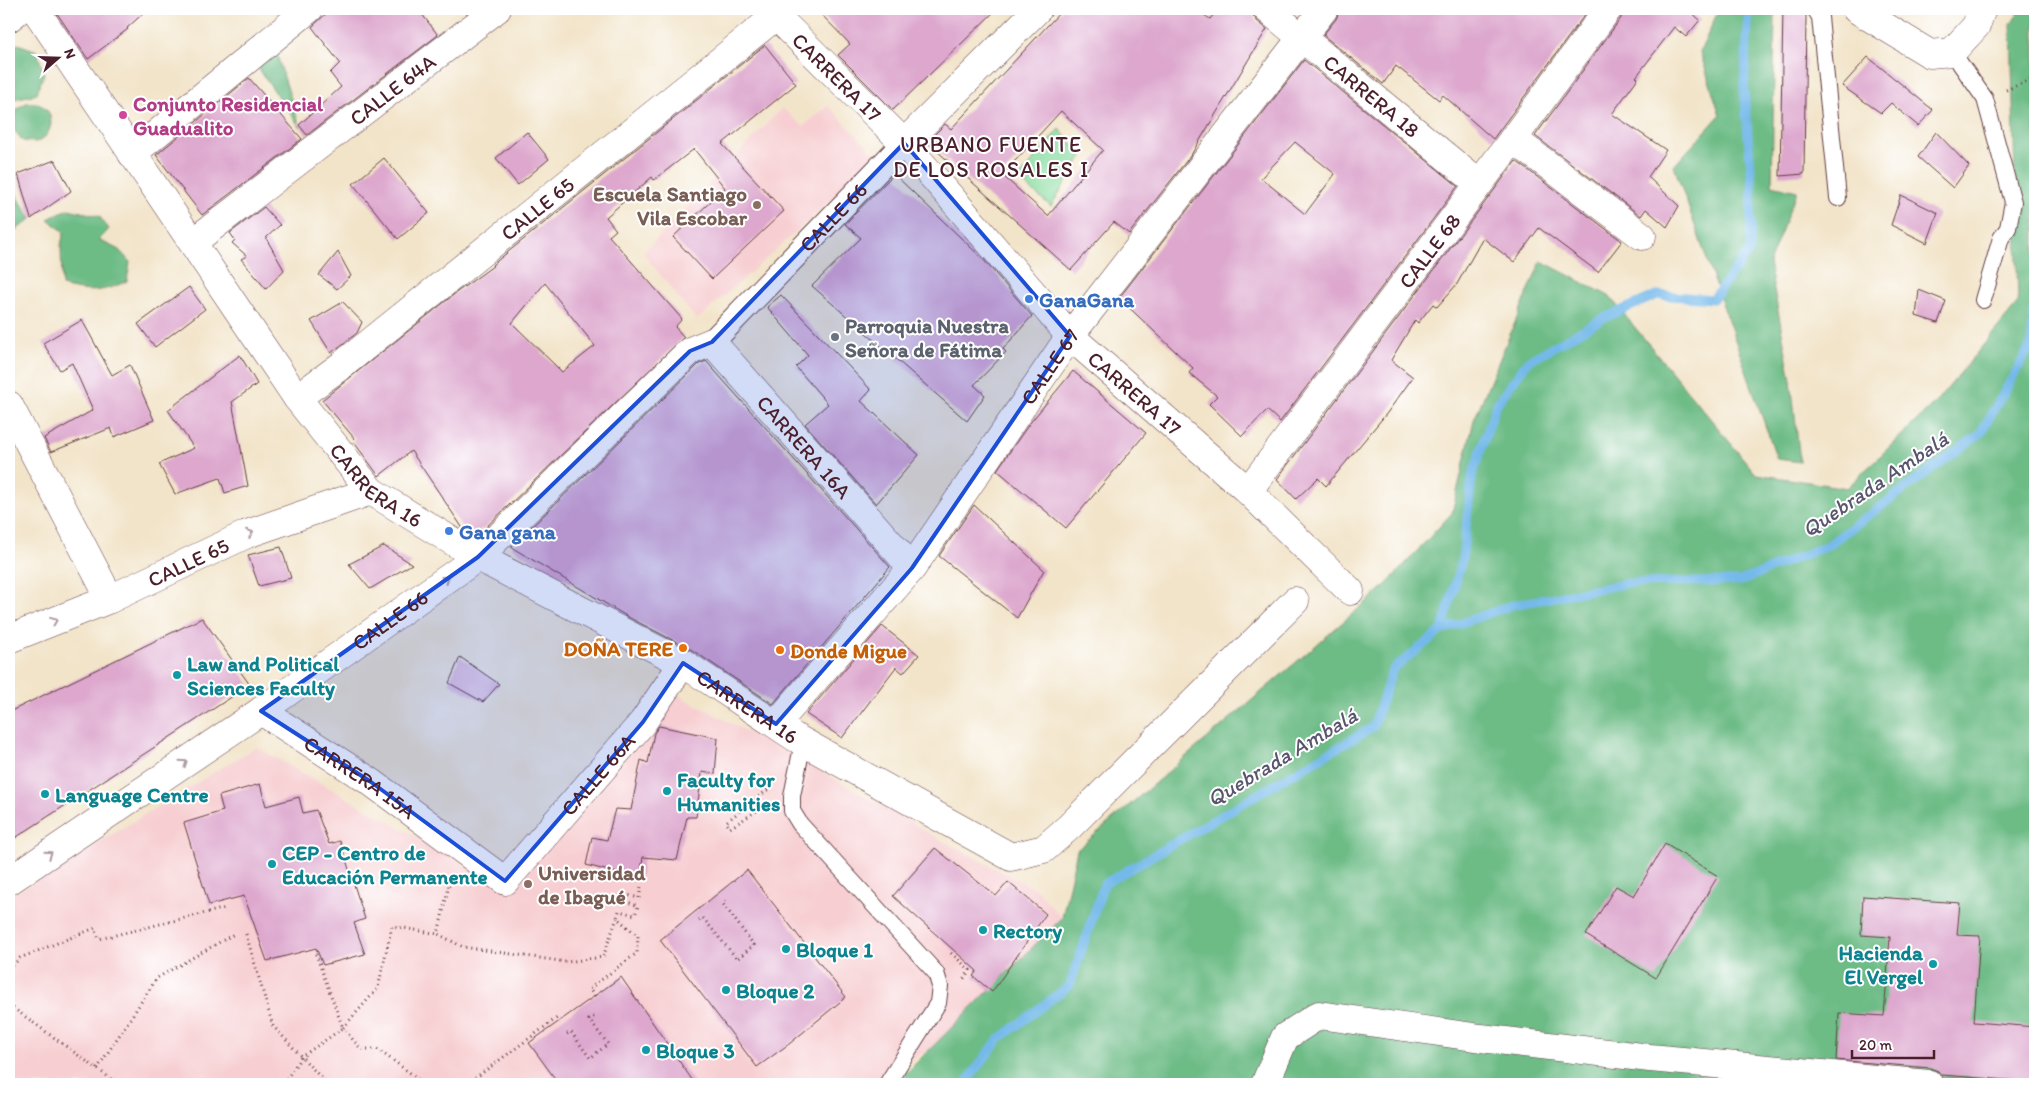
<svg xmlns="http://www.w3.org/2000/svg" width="2044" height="1093" font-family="Itim,sans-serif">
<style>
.built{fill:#f7cfd2}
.green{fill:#87dc9f;stroke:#687e65}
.forest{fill:#6dbc86;stroke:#5c6e58}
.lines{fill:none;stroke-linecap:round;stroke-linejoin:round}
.stream{stroke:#74b9ea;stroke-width:9}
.building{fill:#dda7ce;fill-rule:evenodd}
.service-casing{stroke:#633d43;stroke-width:18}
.pedestrian-casing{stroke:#633d43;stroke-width:26}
.minor-casing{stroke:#633d43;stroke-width:29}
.path{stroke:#633d43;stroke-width:3;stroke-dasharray:1 4;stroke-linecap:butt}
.service{stroke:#fff;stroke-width:16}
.pedestrian{stroke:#fff;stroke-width:24}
.minor{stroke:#fff;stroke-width:28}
.oneway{stroke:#ae9aa0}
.marked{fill:#1d4ed8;fill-opacity:0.2;stroke:#1d4ed8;stroke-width:4;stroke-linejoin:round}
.hotel-dot{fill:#d1479c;stroke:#fff;stroke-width:2}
.education-dot{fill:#8d6e63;stroke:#fff;stroke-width:2}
.shop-dot{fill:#3f7fe0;stroke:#fff;stroke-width:2}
.worship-dot{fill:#6b7280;stroke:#fff;stroke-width:2}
.food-dot{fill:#e8710a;stroke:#fff;stroke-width:2}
.culture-dot{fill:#0f9aa8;stroke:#fff;stroke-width:2}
.labels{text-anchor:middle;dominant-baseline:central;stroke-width:4;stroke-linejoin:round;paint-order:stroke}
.street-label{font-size:21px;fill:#4a1f2b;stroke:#fff}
.hotel-label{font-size:21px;font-weight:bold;fill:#b23c85;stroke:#fff;text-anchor:start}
.education-label{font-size:21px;font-weight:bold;fill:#785e54;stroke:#fff;text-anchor:end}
.shop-label{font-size:21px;font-weight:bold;fill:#366cbe;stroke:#fff;text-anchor:start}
.worship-label{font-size:21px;font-weight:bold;fill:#5b616d;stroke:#fff;text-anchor:start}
.food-label{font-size:21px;font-weight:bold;fill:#c56008;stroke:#fff;text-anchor:end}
.culture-label{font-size:21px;font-weight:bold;fill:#0d838f;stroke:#fff;text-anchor:start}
.neighbourhood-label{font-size:22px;letter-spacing:1px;fill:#4a1f2b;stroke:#fff}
.water-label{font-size:22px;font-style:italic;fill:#59556e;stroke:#fff}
</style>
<rect width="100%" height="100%" fill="#fff"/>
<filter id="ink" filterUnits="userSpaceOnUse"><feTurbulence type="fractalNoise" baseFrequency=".02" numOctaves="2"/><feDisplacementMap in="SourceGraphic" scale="10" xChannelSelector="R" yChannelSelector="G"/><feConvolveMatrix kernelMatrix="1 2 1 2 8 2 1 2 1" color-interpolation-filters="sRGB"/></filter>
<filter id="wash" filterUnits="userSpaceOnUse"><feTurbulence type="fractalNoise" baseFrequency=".0096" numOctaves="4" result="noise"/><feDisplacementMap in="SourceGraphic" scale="20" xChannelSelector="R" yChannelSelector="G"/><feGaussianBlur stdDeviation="1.12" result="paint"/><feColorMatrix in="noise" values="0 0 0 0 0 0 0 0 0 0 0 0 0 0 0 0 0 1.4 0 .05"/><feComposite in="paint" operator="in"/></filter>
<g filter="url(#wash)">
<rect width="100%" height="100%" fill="#f2e4c9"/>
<!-- built -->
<g class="built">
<polygon points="828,106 879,158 697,320 643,253 782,108 803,126"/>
<polygon points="678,695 823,772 941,840 1037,890 1062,918 945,1039 892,1072 884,1084 9,1084 9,897 256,747 490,878"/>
</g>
<!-- green -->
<polygon class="green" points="1059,129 1082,156 1051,206 1018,179"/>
<!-- forest -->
<g class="forest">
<polygon points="1719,9 1775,9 1772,185 1797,191 1769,263 1791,380 1800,462 1777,459 1674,166 1720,115 1700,52"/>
<polygon points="2021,9 2035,9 2035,1084 895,1084 1062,918 1077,850 1385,586 1452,513 1474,420 1541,261 1609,296 1756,474 1847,488 1938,400 2018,303 2011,24"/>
<polygon points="18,44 37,51 44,74 36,94 9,100 9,49"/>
<polygon points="276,52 300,127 256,65"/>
<path d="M 26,103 C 30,103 35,102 38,104 C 56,110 54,134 39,141 C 35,143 28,141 23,141 L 15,131 L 12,119 L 18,108 Z"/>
<polygon points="9,182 31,219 9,235"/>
<path d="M 68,209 L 99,216 L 109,229 L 99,240 L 119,250 L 130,262 L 127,281 C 101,293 89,293 62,286 L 61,245 L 64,232 L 48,219 Z"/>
</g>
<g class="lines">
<!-- stream -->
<g class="stream">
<polyline points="1442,630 1462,560 1472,477 1496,405 1528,361 1604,318 1657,295 1713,299 1750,250 1752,183 1744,90 1749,9"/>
<polyline points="965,1084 998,1040 1070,985 1104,884 1373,727 1393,669 1442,630 1512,605 1629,583 1741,581 1828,545 1980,434 2031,345 2035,302"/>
</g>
</g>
<g id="blocks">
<!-- building -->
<g class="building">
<polygon points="54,9 148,9 127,28 128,29 88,59"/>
<polygon points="331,9 418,9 438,35 307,135 299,125 341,87 330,73 340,63 312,27"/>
<polygon points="816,9 997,9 893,110 838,55 850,44"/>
<path d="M 1063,9 L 1195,9 L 1210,19 L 1218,9 L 1252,9 L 1253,15 L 1257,21 L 1267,29 L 1191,155 L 1129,234 L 1114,222 L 1071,270 L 927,142 L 945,124 L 951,129 ZM 1061,111 L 1103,150 L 1048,216 L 1002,175 Z"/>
<polygon points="1340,9 1589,9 1493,139 1443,95 1439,100 1396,66 1383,84 1323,35 1336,19"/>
<polygon points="1623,9 1688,9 1700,20 1686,37 1674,27 1636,77 1638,78 1612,114 1666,150 1648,177 1679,206 1667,227 1646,209 1641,216 1535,136 1621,18"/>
<polygon points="1783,9 1805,9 1806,14 1804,174 1780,176"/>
<path d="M 765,45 L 796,84 L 722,144 L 784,211 L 712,279 L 673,237 L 725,188 L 694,149 L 654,180 L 652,177 L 606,217 L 616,230 L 609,236 L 682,319 L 675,327 L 684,337 L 483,530 L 481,529 L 474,536 L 464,530 L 411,451 L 379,476 L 353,441 L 355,439 L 322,400 L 457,292 L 493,266 L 492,265 ZM 545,283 L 595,346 L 562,372 L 512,323 Z"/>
<polygon points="1868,57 1933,110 1918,126 1891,103 1881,113 1842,86"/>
<path d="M 1304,60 L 1458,186 L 1280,422 L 1267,410 L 1242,436 L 1209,404 L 1217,396 L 1189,373 L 1193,368 L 1119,298 ZM 1295,142 L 1335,174 L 1305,214 L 1261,178 Z"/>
<polygon points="249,78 302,139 202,215 156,155"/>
<polygon points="527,132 549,159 518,185 496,158"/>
<polygon points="1936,132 1969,166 1953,188 1918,157"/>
<polygon points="384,158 429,213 398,239 353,184"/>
<polygon points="55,160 71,191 31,219 18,174"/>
<polygon points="1516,161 1622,241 1598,272 1539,228 1514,262 1483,238 1457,284 1437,307 1433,304 1418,323 1415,320 1391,360 1413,377 1387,413 1326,486 1318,478 1296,499 1277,479"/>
<polygon points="894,174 983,259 1032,316 1003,349 1006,352 974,385 985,395 967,421 812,286 861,238 845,224"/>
<polygon points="1901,195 1938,213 1927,243 1891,225"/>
<polygon points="264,207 280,225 266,238 284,270 266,289 241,259 247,256 232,243 235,240 230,233"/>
<polygon points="338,252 351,276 337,289 319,275"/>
<polygon points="189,287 205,309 155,347 138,324"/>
<polygon points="1919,290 1946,301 1938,323 1916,316"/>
<polygon points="781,295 871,390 861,401 919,455 876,504 805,424 828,404 796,367 808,355 767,307"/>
<polygon points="343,302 362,322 357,333 331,353 311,321"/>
<polygon points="82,320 112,375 130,365 154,420 114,437 111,428 51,452 44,438 93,410 72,363 60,370 43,343"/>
<polygon points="240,355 257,384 232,402 248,486 225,493 220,478 175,494 159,464 194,448 168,410"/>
<polygon points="706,361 890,567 773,704 692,650 628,617 511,547 699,364"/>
<polygon points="1073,371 1146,433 1066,528 997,470 1029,424"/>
<polygon points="974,505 1044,570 1017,618 939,556"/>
<polygon points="384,546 412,564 370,589 349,564"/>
<polygon points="281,547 291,578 259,586 248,555"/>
<polygon points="202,618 250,685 9,842 9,712"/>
<polygon points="882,626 919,655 903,673 896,667 842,738 806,714"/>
<polygon points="460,657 499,684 483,702 449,683"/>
<polygon points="659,726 718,738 715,774 702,772 696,817 687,817 677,860 643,857 640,879 586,865 592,837 607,840 615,809 631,810 641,760 648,763 654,733"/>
<polygon points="260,784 266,806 299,797 303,813 316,810 329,844 340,841 365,919 354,923 365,954 323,965 316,948 267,961 244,896 209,905 184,823 223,811 219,796"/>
<polygon points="1665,844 1718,876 1656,978 1586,935 1616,886 1634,896"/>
<polygon points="935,848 996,896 1008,882 1046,914 992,992 973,976 977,971 893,896"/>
<polygon points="747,870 846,997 789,1044 757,1067 660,940"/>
<polygon points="1863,896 1960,903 1957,935 1980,936 1974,1022 2035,1027 2035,1082 1941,1075 1938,1071 1930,1068 1836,1060 1839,1013 1884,1016 1890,937 1861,935"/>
<polygon points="621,977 695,1084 559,1084 529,1043"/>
</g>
</g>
</g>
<g filter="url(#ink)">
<use href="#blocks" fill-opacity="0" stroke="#633d43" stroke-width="1"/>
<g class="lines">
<!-- service casing -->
<g class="service-casing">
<g id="service">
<polyline points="1815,9 1820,17 1838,198"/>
<polyline points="1952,52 1985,99 2013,202 2008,228 2001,238 1983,300"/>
<polyline points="803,742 792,796 792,811 800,824 936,973 940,986 938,1003 887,1084"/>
</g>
</g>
<!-- pedestrian casing -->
<g class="pedestrian-casing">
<g id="pedestrian">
<path id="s1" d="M 712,342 L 904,143"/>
</g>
</g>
<!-- minor casing -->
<g class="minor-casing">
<g id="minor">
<path id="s2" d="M 35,9 L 297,398 L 371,491 L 478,557 L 683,663 L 796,738 L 1011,857 L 1044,849 L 1070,826 L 1295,601"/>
<path id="s3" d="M 769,9 L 904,143 L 1070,336 L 1248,491 L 1350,591"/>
<path id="s4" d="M 1267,9 L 1478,183"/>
<polyline points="1856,9 1930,54 1952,52 1976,26 1982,9"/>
<polyline points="9,18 20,9"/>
<polyline points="1513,139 1642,236"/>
<polyline points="904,143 1038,9"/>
<polyline points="132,154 309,9"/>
<path id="s5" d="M 193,242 L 497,9"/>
<path id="s6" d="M 297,398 L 342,365 L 776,16"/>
<polyline points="9,405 110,599"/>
<path id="s7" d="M 1248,491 L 1513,139 L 1608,9"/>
<path id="s8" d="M 9,639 L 110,599 L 247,534 L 371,491"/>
<path id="s9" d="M 261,711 L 371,782 L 505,881 L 643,722 L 683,663"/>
<path id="s10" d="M 776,724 L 912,568 L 1070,336 L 1324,9"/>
<path id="s11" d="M 9,881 L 261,711 L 478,557 L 690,351 L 712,342 L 912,568"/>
<polyline points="1265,1084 1285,1037 1319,1015 1481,1038 1650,1058 1929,1084"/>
</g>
</g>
<!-- path -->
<g class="path">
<polyline points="2006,90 2035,78"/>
<polyline points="769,803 730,828 726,822 770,788"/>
<polyline points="451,876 438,934 463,947 567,962 603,957 617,918"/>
<polyline points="699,921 703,918 737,959 754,945 723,904 726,901"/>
<polyline points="246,934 273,1026 325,1082"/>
<polyline points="951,953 970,970 962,981"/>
<polyline points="9,969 20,958 95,928 99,939 226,908"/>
<polyline points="595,996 589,989 637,953 638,936 617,918 619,911 635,915 638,906 623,900 624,894 639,898 641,887"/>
<polyline points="9,1005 118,1084"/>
<polyline points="567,1034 571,1032 590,1058 608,1044 589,1020 595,1016"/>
<polyline points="97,1069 157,978 234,934"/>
<polyline points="278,1084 288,1077 301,1057 343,1028 315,952"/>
<polyline points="420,1084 417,1078 377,1049 361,1049 343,1028 378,988 392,926 438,934"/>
<polyline points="467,1084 557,1018"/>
</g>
<!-- service -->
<use href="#service" class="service"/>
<!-- pedestrian -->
<use href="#pedestrian" class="pedestrian"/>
<!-- minor -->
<use href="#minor" class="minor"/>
</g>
<!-- one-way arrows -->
<defs><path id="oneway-chevron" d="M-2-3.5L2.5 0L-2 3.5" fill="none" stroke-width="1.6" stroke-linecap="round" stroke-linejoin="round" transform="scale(1.25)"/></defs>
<g class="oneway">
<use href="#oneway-chevron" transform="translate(250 533) rotate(-21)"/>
<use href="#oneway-chevron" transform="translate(446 579) rotate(-36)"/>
<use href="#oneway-chevron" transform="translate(54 621) rotate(-22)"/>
<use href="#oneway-chevron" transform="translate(184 763) rotate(-34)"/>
<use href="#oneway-chevron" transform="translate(49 854) rotate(-34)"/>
</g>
</g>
<!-- marked area -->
<path class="marked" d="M 904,143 L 1070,336 L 912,568 L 776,724 L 683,663 L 643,722 L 505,881 L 371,782 L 261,711 L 478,557 L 690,351 L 712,342 Z"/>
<!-- markers -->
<circle class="hotel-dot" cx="123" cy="115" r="5"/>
<g class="education-dot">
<circle cx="757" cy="205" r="5"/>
<circle cx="528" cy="884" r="5"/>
</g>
<g class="shop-dot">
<circle cx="1029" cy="299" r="5"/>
<circle cx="449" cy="531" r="5"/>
</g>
<circle class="worship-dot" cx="835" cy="337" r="5"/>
<g class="food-dot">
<circle cx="683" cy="648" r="5"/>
<circle cx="780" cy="650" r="5"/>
</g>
<g class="culture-dot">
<circle cx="177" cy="675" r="5"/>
<circle cx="667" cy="791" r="5"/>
<circle cx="45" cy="794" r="5"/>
<circle cx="272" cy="864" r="5"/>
<circle cx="983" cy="930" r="5"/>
<circle cx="786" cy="949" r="5"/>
<circle cx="1933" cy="964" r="5"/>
<circle cx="726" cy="990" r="5"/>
<circle cx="646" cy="1050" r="5"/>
</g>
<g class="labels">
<!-- street labels -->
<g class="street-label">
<text stroke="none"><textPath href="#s3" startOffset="96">CARRERA 17</textPath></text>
<text stroke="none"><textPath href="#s5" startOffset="251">CALLE 64A</textPath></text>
<text stroke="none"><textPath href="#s4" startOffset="136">CARRERA 18</textPath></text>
<text stroke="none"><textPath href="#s6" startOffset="306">CALLE 65</textPath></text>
<text stroke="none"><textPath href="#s1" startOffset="174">CALLE 66</textPath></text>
<text stroke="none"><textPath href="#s7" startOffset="301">CALLE 68</textPath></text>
<text stroke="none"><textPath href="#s10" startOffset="451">CALLE 67</textPath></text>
<text stroke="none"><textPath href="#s3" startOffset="531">CARRERA 17</textPath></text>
<text stroke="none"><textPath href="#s11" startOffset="1029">CARRERA 16A</textPath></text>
<text stroke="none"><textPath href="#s2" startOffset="588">CARRERA 16</textPath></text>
<text stroke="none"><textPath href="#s8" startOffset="195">CALLE 65</textPath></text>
<text stroke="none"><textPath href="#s11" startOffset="462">CALLE 66</textPath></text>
<text stroke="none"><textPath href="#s2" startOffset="1022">CARRERA 16</textPath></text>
<text stroke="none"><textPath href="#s9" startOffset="439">CALLE 66A</textPath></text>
<text stroke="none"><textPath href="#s9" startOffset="119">CARRERA 15A</textPath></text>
</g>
<!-- hotel labels -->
<g class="hotel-label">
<text x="133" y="103">Conjunto Residencial<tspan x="133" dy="24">Guadualito</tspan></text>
</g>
<!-- education labels -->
<g class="education-label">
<text x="747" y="193">Escuela Santiago<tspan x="747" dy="24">Vila Escobar</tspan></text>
<text x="538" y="872" text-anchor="start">Universidad<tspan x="538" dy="24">de Ibagué</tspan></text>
</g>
<!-- shop labels -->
<g class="shop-label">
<text x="1039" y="299">GanaGana</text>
<text x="459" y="531">Gana gana</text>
</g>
<!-- worship labels -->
<g class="worship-label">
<text x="845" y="325">Parroquia Nuestra<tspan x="845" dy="24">Señora de Fátima</tspan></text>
</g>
<!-- food labels -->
<g class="food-label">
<text x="673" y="648">DOÑA TERE</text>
<text x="790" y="650" text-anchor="start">Donde Migue</text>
</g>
<!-- culture labels -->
<g class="culture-label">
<text x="187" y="663">Law and Political<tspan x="187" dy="24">Sciences Faculty</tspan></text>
<text x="677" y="779">Faculty for<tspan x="677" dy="24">Humanities</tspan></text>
<text x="55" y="794">Language Centre</text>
<text x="282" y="852">CEP - Centro de<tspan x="282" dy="24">Educación Permanente</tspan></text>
<text x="993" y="930">Rectory</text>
<text x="796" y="949">Bloque 1</text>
<text x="1923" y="952" text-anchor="end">Hacienda<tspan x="1923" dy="24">El Vergel</tspan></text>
<text x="736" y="990">Bloque 2</text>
<text x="656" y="1050">Bloque 3</text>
</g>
<!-- neighbourhood labels -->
<g class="neighbourhood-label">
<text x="991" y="144">URBANO FUENTE<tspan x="991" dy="25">DE LOS ROSALES I</tspan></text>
</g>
<!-- water labels -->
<g class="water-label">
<text transform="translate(1875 484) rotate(-34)">Quebrada Ambalá</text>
<text transform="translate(1282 757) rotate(-31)">Quebrada Ambalá</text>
</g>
</g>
<!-- margin -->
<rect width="2044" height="1093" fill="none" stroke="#fff" stroke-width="30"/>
<!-- north arrow -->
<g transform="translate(58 58) rotate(70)" stroke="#ffffff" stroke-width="4" paint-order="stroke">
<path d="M0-4L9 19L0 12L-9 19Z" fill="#4a1f2b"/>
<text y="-8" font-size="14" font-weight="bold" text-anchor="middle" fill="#4a1f2b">N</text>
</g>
<!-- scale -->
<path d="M1852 1050v8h82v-8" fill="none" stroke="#4a1f2b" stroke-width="2.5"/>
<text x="1859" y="1050" font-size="15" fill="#4a1f2b" stroke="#ffffff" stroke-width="4" paint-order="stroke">20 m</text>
</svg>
